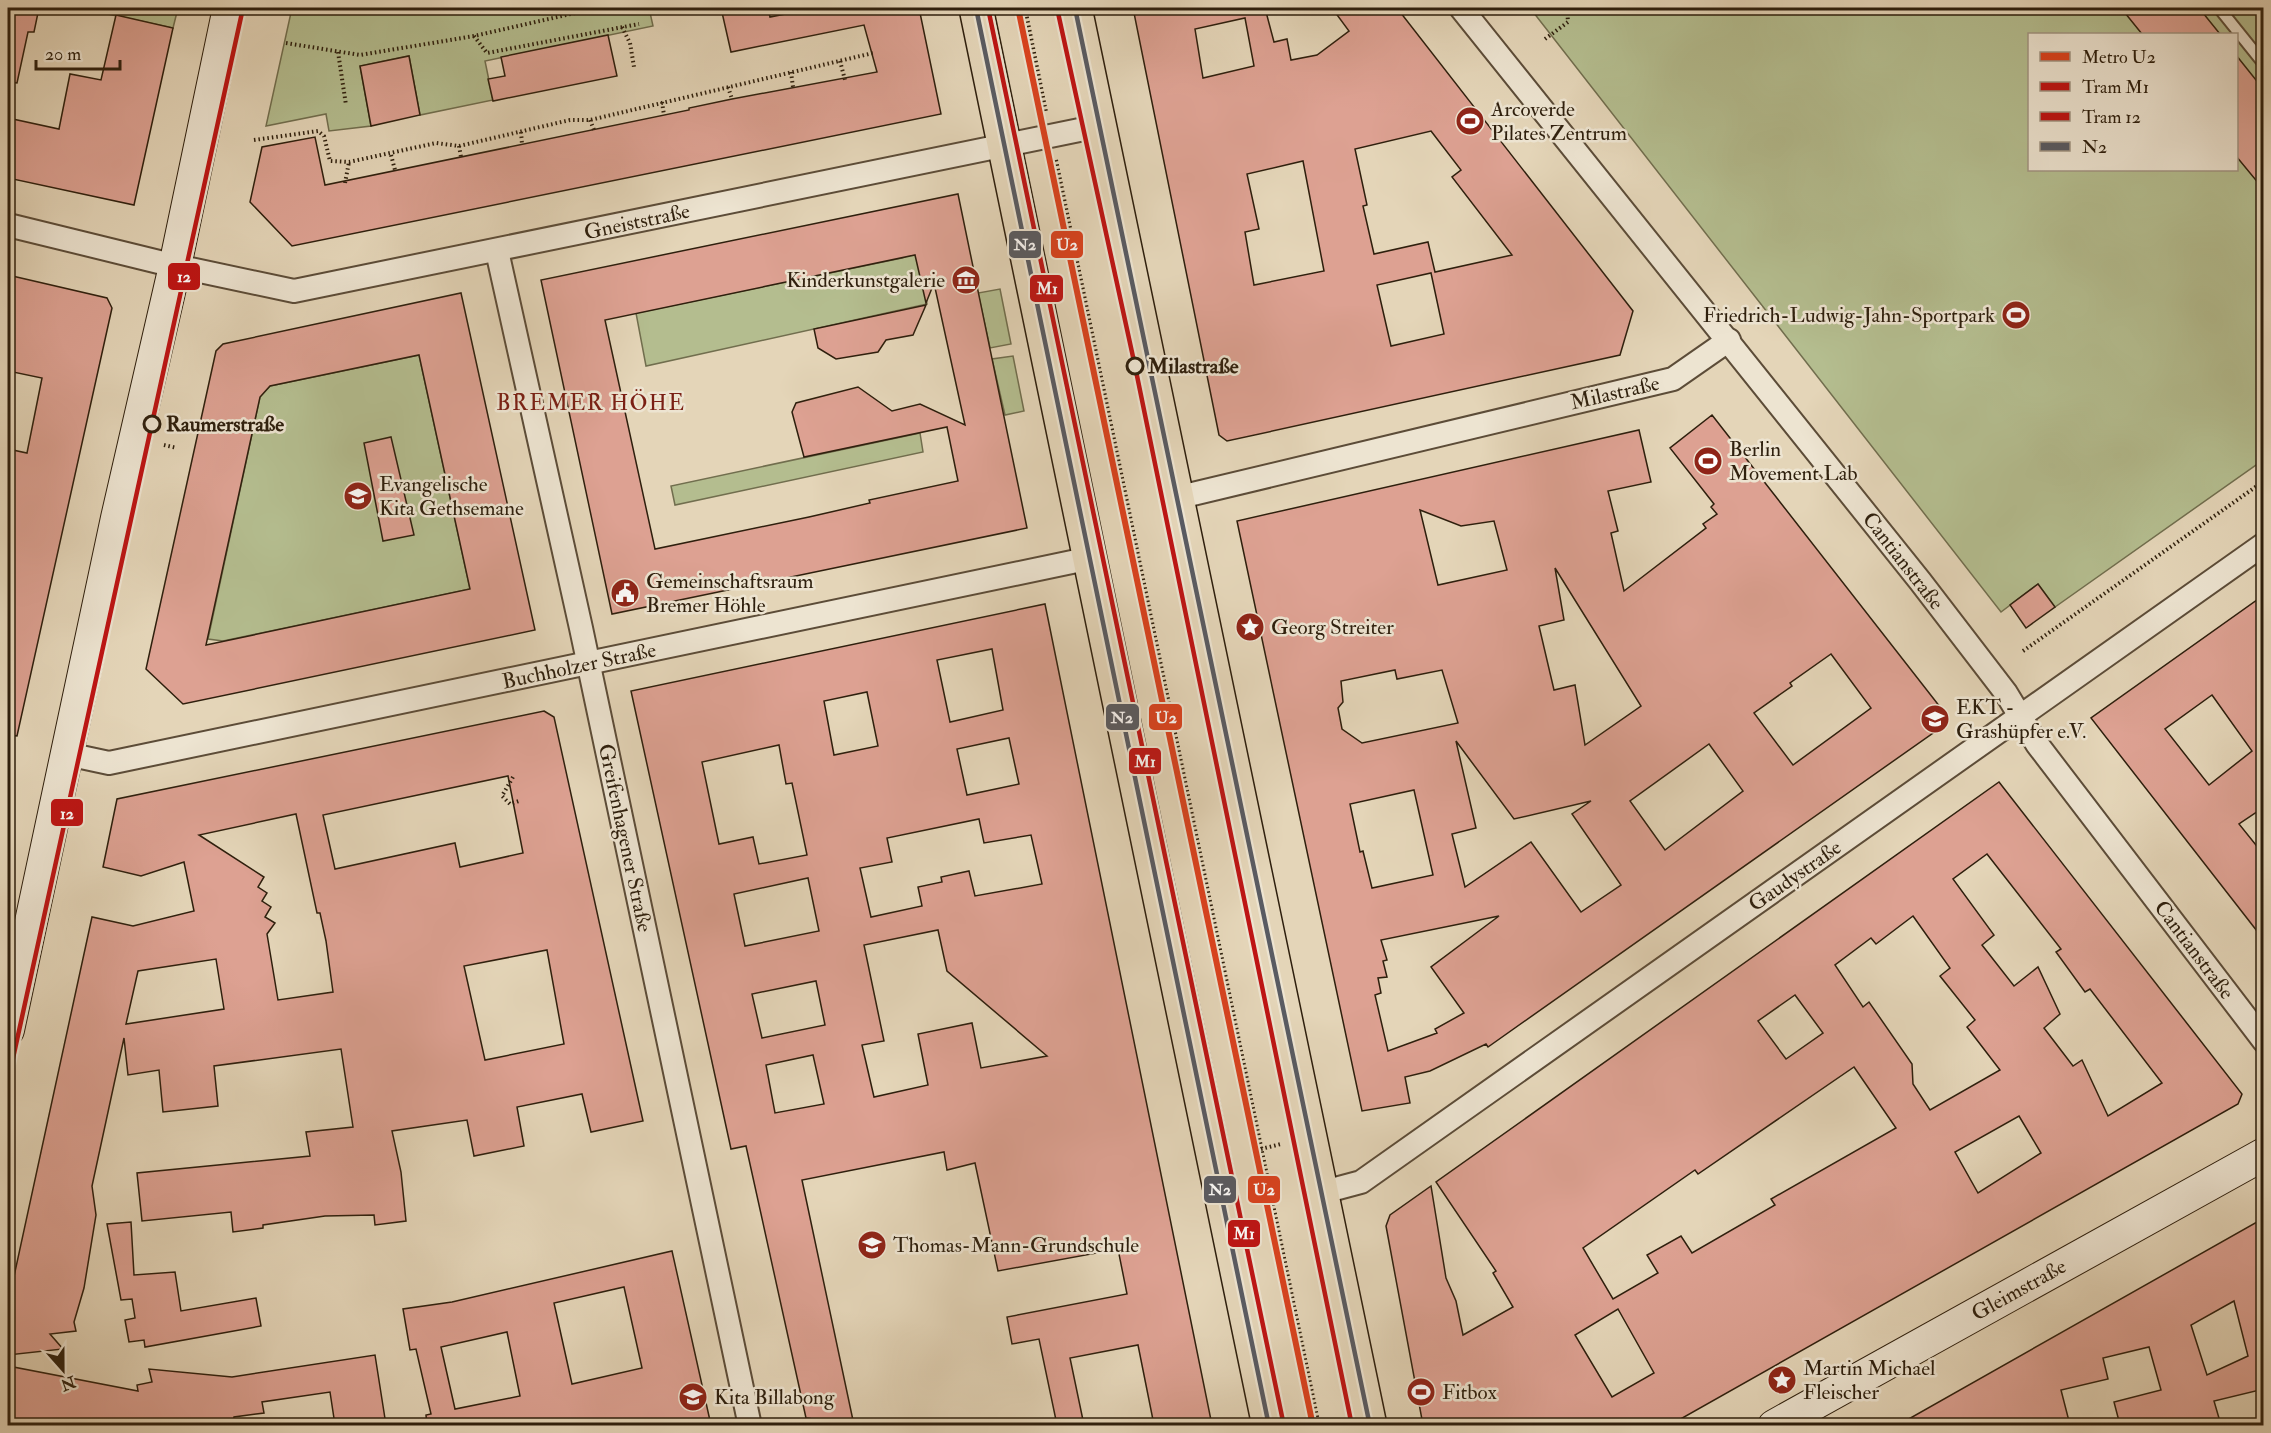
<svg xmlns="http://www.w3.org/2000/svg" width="2271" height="1433" font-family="'IM FELL Double Pica',serif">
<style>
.green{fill:#b4bd8f;stroke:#716e4e;stroke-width:1.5;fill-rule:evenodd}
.building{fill:#dda192;stroke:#2e1f0d;stroke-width:1.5;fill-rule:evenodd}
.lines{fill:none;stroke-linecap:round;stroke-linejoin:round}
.lane-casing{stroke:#5c4c38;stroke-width:14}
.street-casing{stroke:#5c4c38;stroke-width:26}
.secondary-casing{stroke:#2e1f0d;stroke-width:34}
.primary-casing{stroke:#2e1f0d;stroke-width:36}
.path{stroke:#2e1f0d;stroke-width:4;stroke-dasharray:1.5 3;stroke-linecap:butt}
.lane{stroke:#ede4d1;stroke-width:10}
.street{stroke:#ede4d1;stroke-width:22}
.secondary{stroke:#ede4d1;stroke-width:32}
.primary{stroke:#e4d5b8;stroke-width:33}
.bus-1-casing{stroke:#ede4d1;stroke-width:9}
.bus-1{stroke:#595b62;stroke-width:4.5}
.tram-1-casing{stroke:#ede4d1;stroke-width:9}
.tram-2-casing{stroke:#ede4d1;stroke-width:9}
.tram-1{stroke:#be1414;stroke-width:4.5}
.tram-2{stroke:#be1414;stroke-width:4.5}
.metro-1-casing{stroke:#ede4d1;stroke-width:10}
.metro-1{stroke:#da421e;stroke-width:6}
.stop-dot{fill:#ede4d1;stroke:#2e1f0d;stroke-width:3}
.labels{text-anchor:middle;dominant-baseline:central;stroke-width:5;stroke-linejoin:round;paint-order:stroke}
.poi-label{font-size:21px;fill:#2e1f0d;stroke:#ede4d1;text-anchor:start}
.street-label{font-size:21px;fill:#2e1f0d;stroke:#ede4d1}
.stop-label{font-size:21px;font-weight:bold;fill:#2e1f0d;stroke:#ede4d1;text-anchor:start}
.neighbourhood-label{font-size:22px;letter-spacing:1.5px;fill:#7a1f14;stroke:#ede4d1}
.line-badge{stroke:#ede4d1;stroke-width:2}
.badge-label{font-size:16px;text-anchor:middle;font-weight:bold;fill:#fff}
</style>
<rect width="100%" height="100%" fill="#e4d5b8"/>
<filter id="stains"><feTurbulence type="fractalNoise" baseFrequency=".00333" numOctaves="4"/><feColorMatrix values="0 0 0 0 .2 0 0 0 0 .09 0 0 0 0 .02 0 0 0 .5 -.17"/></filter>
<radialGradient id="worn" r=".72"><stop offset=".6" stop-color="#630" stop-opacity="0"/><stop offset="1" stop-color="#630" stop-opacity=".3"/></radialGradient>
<!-- green -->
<g class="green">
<polygon points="80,8 178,8 173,28"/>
<polygon points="292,8 649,8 653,26 485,61 493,100 420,115 409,56 360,66 371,126 329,131 326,114 266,126"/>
<path d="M 1530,8 L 2263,8 L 2263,460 L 2055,607 L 2038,584 L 2001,612 ZM 2030,34 L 2236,34 L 2236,170 L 2030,170 Z"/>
<polygon points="917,252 927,304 646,366 636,313 902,258"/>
<polygon points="1000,289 1011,344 990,348 978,293"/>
<polygon points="419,355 470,589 223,641 208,639 260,397 270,386"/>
<polygon points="1013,356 1024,411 1005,415 992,359"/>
<polygon points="920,433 923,452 675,505 671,486"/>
</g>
<!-- building -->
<g class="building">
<polygon points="8,8 39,8 34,32 28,32 17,83 8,82"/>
<polygon points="721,8 768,8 770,17 815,8 919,8 941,114 292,246 250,202 262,147 315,137 325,185 689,110 689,108 732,99 877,72 864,25 731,52"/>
<path d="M 1133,8 L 1265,8 L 1274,42 L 1287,39 L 1291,60 L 1317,55 L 1349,31 L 1332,8 L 1397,8 L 1633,311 L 1620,355 L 1227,441 L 1219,435 ZM 1245,18 L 1254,66 L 1203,78 L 1195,29 ZM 1431,131 L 1461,170 L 1452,177 L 1512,255 L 1435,272 L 1428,242 L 1374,254 L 1363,206 L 1367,205 L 1355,149 ZM 1303,161 L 1324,271 L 1254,285 L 1245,232 L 1259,229 L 1247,174 ZM 1431,273 L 1444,334 L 1391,346 L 1377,285 Z"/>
<polygon points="2121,8 2199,8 2220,34 2142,34"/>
<polygon points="116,15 173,28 134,205 8,178 8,118 59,129 70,74 101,80"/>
<polygon points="608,35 617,76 493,101 488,79 505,76 501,57"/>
<polygon points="2236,55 2264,90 2264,190 2236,156"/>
<polygon points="409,56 420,115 371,126 360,66"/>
<path d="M 958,194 L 1027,528 L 612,614 L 541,280 ZM 915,255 L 926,303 L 934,283 L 965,425 L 920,404 L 892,411 L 858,387 L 796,403 L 792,412 L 804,457 L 947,427 L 958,481 L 869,500 L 870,503 L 809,517 L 655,549 L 605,320 Z"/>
<polygon points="8,275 107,298 112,308 17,736 8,735 8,562 13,541 8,540 8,449 27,453 42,378 8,371"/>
<path d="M 461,293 L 535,630 L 183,704 L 146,669 L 216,351 L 223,344 ZM 419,355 L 470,589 L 206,645 L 260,397 L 270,386 Z"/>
<polygon points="926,305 913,335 886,340 878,352 836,359 818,348 814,329"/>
<path d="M 1712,415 L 1944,712 L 1943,726 L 1488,1047 L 1486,1044 L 1430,1071 L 1405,1077 L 1410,1103 L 1362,1111 L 1237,521 L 1639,430 L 1651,482 L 1608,491 L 1618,531 L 1611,533 L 1624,591 L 1706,528 L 1703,524 L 1717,514 L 1711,507 L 1714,504 L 1670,448 ZM 1420,510 L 1461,526 L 1494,521 L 1507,570 L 1438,585 ZM 1555,568 L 1641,706 L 1585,745 L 1575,685 L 1554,690 L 1539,626 L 1564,620 ZM 1831,654 L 1871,708 L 1793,765 L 1754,713 L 1792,686 L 1790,683 ZM 1395,670 L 1397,679 L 1442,670 L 1458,723 L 1362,743 L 1342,729 L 1338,708 L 1343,702 L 1341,681 ZM 1456,741 L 1514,819 L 1591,801 L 1572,814 L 1621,885 L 1581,912 L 1531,842 L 1465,887 L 1452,834 L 1476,828 ZM 1709,744 L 1743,791 L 1665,850 L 1630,801 ZM 1414,790 L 1433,875 L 1372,888 L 1363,851 L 1360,852 L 1350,804 ZM 1499,916 L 1431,967 L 1464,1013 L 1435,1029 L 1437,1033 L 1388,1051 L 1375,995 L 1381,993 L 1378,978 L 1387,977 L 1383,961 L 1387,960 L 1381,940 Z"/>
<polygon points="391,437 414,535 383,541 364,443"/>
<polygon points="2038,584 2055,607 2026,628 2010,605"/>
<path d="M 2264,595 L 2264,807 L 2239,824 L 2264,855 L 2264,940 L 2091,718 ZM 2212,695 L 2252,751 L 2209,785 L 2165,729 Z"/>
<path d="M 1045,604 L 1212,1425 L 1154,1425 L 1138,1345 L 1070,1358 L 1084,1425 L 1057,1425 L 1039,1339 L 1012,1344 L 1007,1317 L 1127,1294 L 1118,1249 L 998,1271 L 975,1163 L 947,1170 L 944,1152 L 802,1180 L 854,1425 L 815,1425 L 813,1419 L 806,1418 L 746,1146 L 731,1149 L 631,691 ZM 992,649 L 1003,710 L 950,722 L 937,660 ZM 867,692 L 878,746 L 834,755 L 824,701 ZM 1009,738 L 1019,784 L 967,795 L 957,749 ZM 779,745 L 786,784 L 792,783 L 807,855 L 759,864 L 753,837 L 719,844 L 702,762 ZM 979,819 L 984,843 L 1031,835 L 1042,884 L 975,896 L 969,871 L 941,877 L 942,882 L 918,887 L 922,906 L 871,917 L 860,868 L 892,862 L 887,838 ZM 808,878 L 819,931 L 745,946 L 734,894 ZM 938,930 L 947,971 L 1047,1056 L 981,1068 L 972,1023 L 918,1034 L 928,1085 L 874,1097 L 862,1045 L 884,1041 L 864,945 ZM 816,981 L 825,1025 L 762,1038 L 752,994 ZM 813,1055 L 824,1104 L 775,1113 L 766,1065 Z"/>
<path d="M 544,711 L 554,717 L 643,1121 L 591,1132 L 582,1094 L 517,1107 L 524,1146 L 474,1156 L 467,1120 L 392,1131 L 401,1172 L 406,1221 L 375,1225 L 374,1215 L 325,1216 L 263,1225 L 263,1228 L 233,1232 L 231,1212 L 142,1221 L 137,1173 L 310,1156 L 306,1132 L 353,1127 L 341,1049 L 214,1066 L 218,1106 L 163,1112 L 159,1070 L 128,1075 L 124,1038 L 92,1186 L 96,1215 L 84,1288 L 74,1322 L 76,1331 L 50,1334 L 63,1349 L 8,1355 L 8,1304 L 92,917 L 133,926 L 194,911 L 184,862 L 141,876 L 103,867 L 117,799 ZM 508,776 L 523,853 L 460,867 L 455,843 L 335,869 L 323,815 ZM 296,814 L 317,913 L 320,913 L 326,941 L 333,992 L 278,1000 L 267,934 L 275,923 L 265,917 L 271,907 L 262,901 L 267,893 L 258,887 L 264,877 L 199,835 ZM 547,950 L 564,1044 L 485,1060 L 464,966 ZM 216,959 L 224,1009 L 126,1024 L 138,971 Z"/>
<path d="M 1999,782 L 2242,1094 L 2238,1104 L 1670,1425 L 1423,1425 L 1386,1226 L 1390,1215 L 1431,1186 L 1446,1278 L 1456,1301 L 1463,1335 L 1513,1307 L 1493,1273 L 1496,1271 L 1436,1182 ZM 1987,854 L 2061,949 L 2056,952 L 2085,992 L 2090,989 L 2162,1083 L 2108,1116 L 2082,1060 L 2073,1066 L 2044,1028 L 2060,1014 L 2038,967 L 2014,986 L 1982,945 L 1994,935 L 1953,879 ZM 1913,916 L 1950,968 L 1940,976 L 1975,1020 L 1967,1027 L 2000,1070 L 1930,1110 L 1913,1084 L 1912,1064 L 1869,1002 L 1863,1007 L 1835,965 L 1871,938 L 1876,944 ZM 1795,995 L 1823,1033 L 1786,1059 L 1758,1021 ZM 1854,1067 L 1896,1128 L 1771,1199 L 1775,1205 L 1692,1253 L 1681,1236 L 1647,1255 L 1658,1273 L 1613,1299 L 1583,1248 L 1695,1170 L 1698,1174 ZM 2019,1116 L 2041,1153 L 1978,1193 L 1955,1152 ZM 1618,1309 L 1654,1373 L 1612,1397 L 1575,1335 Z"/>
<path d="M 2264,1218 L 2264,1389 L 2214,1401 L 2221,1425 L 2120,1425 L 2114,1402 L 2161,1390 L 2149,1347 L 2103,1358 L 2108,1379 L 2061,1390 L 2070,1425 L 1898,1425 ZM 2234,1301 L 2248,1356 L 2207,1375 L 2191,1325 Z"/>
<polygon points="131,1222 134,1275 175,1272 181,1311 256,1298 261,1326 145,1347 144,1340 129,1342 125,1320 135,1318 132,1299 121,1300 107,1224"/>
<path d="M 672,1251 L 711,1425 L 653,1425 L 651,1419 L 621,1425 L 427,1425 L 426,1415 L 431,1414 L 416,1349 L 410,1350 L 403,1309 L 452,1302 ZM 624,1287 L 642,1368 L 572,1384 L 554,1303 ZM 507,1332 L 520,1396 L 455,1409 L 441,1347 Z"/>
<polygon points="375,1355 386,1425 335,1425 330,1392 262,1402 264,1413 234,1417 233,1425 8,1425 8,1366 138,1391 137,1385 152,1382 149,1369 232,1377"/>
</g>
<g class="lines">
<!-- lane casing -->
<g class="lane-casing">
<g id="lane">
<polyline points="2219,8 2264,64"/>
<polyline points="806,1426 808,1425"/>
</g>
</g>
<!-- street casing -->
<g class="street-casing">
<g id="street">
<polyline points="1461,8 1920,581 2006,693 2037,744 2264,1041"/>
<polyline points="8,225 167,264 294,291 1099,126"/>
<polyline points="497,251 581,628 750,1426"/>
<polyline points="1176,498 1673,379 1729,340"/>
<polyline points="67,754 109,763 1091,558"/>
<polyline points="1320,1193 1361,1182 2264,544"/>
</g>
</g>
<!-- secondary casing -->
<g class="secondary-casing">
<g id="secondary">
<polyline points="8,1030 117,518 175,266 229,8"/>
<polyline points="1774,1426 2264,1154"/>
</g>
</g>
<!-- primary casing -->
<g class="primary-casing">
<g id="primary">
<polyline points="976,8 1269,1426"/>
<polyline points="1075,8 1370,1426"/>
</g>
</g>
<!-- path -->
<g class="path">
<polyline points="1025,8 1046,112"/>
<polyline points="622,27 630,43 634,67"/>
<polyline points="474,36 487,53 639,24"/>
<polyline points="1545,39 1568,22 1567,8"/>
<polyline points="286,43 360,55 474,36 588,10"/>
<polyline points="338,52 346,105"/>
<polyline points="840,61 845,80"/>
<polyline points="791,72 793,87"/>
<polyline points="728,87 732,99"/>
<polyline points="662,102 664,115"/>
<polyline points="590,120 594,130"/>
<polyline points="521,132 522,144"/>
<polyline points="254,140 318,131 324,136 330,161 349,162 436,143 459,146 570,120 590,120 873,53"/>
<polyline points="459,146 461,157"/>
<polyline points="391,155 395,170"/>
<polyline points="1056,160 1319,1426"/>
<polyline points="345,183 349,162"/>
<polyline points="164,445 177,448"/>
<polyline points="2023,651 2264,481"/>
<polyline points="513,777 502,796 510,804 519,801"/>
<polyline points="1261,1149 1281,1144"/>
</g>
<!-- lane -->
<use href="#lane" class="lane"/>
<!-- street -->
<use href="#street" class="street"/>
<!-- secondary -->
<use href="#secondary" class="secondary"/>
<!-- primary -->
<use href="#primary" class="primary"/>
<!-- bus-1 casing -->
<g class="bus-1-casing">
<g id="bus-1">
<polyline points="976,8 1269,1426"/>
<polyline points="1075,8 1370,1426"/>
</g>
</g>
<!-- bus-1 -->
<use href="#bus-1" class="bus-1"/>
<!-- tram-1 casing -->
<g class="tram-1-casing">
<g id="tram-1">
<polyline points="988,8 1284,1426"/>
<polyline points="1057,8 1135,366 1352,1426"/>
</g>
</g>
<!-- tram-2 casing -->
<g class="tram-2-casing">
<polyline id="tram-2" points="8,1081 243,8"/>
</g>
<!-- tram-1 -->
<use href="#tram-1" class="tram-1"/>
<!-- tram-2 -->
<use href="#tram-2" class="tram-2"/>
<!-- metro-1 casing -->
<g class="metro-1-casing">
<polyline id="metro-1" points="1018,8 1313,1426"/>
</g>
<!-- metro-1 -->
<use href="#metro-1" class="metro-1"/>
</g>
<!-- icons -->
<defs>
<g id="stadium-disc" transform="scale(1.5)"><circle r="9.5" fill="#8f2418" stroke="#ede4d1"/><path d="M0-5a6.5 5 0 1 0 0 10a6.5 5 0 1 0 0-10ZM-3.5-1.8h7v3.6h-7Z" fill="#fff"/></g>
<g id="museum-disc" transform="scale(1.5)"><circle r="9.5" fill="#8f2418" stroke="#ede4d1"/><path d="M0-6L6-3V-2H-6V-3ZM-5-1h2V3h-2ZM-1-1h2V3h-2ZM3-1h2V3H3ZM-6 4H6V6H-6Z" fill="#fff"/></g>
<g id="school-disc" transform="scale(1.5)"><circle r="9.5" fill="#8f2418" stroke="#ede4d1"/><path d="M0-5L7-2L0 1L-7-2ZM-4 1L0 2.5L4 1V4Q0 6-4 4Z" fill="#fff"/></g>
<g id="civic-disc" transform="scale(1.5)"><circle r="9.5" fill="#8f2418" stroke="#ede4d1"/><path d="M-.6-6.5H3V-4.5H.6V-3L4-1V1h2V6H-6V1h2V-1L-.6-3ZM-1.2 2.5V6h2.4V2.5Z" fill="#fff"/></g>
<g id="sight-disc" transform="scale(1.5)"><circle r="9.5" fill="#8f2418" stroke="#ede4d1"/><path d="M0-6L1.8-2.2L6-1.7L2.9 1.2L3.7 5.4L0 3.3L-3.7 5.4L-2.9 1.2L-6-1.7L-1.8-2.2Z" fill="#fff"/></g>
</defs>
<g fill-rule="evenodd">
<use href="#stadium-disc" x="1470" y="121"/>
<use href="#museum-disc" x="966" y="280"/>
<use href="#stadium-disc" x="2016" y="315"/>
<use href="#stadium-disc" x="1708" y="461"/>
<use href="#school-disc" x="358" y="496"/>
<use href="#civic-disc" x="625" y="593"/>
<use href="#sight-disc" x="1250" y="627"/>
<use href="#school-disc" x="1935" y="719"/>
<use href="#school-disc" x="872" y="1245"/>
<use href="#sight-disc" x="1782" y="1380"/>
<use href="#stadium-disc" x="1421" y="1392"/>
<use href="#school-disc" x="693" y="1397"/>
</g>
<!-- markers -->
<g class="stop-dot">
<circle cx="1135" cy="366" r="8"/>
<circle cx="152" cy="424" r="8"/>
</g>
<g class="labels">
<!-- poi labels -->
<g class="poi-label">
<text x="1491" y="109">Arcoverde<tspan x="1491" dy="24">Pilates Zentrum</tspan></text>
<text x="945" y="280" text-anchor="end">Kinderkunstgalerie</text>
<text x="1995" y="315" text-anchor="end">Friedrich-Ludwig-Jahn-Sportpark</text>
<text x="1729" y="449">Berlin<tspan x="1729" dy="24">Movement Lab</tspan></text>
<text x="379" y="484">Evangelische<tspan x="379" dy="24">Kita Gethsemane</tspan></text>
<text x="646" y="581">Gemeinschaftsraum<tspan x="646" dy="24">Bremer Höhle</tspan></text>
<text x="1271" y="627">Georg Streiter</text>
<text x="1956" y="707">EKT -<tspan x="1956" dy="24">Grashüpfer e.V.</tspan></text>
<text x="893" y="1245">Thomas-Mann-Grundschule</text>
<text x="1803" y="1368">Martin Michael<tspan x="1803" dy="24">Fleischer</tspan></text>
<text x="1442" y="1392">Fitbox</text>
<text x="714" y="1397">Kita Billabong</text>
</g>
<!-- street labels -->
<g class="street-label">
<text transform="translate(637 222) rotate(-12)">Gneiststraße</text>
<text transform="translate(1615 393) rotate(-13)">Milastraße</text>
<text transform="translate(1903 561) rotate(52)">Cantianstraße</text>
<text transform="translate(579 666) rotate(-12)">Buchholzer Straße</text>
<text transform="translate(625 838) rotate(78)">Greifenhagener Straße</text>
<text transform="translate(1795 876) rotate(-35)">Gaudystraße</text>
<text transform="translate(2194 950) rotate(53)">Cantianstraße</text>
<text transform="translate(2019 1290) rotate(-29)">Gleimstraße</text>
</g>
<!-- stop labels -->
<g class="stop-label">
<text x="1148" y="366">Milastraße</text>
<text x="166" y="424">Raumerstraße</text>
</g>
<!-- neighbourhood labels -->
<g class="neighbourhood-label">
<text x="591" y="403">BREMER HÖHE</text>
</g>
</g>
<g class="line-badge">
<rect x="1008" y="230" width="34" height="29" rx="6" fill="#595b62"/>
<rect x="1050" y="230" width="34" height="29" rx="6" fill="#da421e"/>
<rect x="167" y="262" width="34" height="29" rx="6" fill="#be1414"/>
<rect x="1029" y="274" width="35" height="29" rx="6" fill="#be1414"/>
<rect x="1105" y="703" width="35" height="28" rx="6" fill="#595b62"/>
<rect x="1148" y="703" width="35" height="28" rx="6" fill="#da421e"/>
<rect x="1128" y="747" width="34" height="28" rx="6" fill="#be1414"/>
<rect x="50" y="798" width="34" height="29" rx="6" fill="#be1414"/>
<rect x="1203" y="1175" width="34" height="29" rx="6" fill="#595b62"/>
<rect x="1247" y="1175" width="34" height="29" rx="6" fill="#da421e"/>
<rect x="1227" y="1219" width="34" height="29" rx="6" fill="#be1414"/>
</g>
<g class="badge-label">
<text x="1025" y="250">N2</text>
<text x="1067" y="250">U2</text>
<text x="184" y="282">12</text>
<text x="1047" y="294">M1</text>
<text x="1122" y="723">N2</text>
<text x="1166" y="723">U2</text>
<text x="1145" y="767">M1</text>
<text x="67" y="819">12</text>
<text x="1220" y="1195">N2</text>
<text x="1264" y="1195">U2</text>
<text x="1244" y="1239">M1</text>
</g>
<!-- margin -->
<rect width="2271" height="1433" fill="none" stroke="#e4d5b8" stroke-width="30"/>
<rect x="9" y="9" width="2253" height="1415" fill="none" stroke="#2e1f0d" stroke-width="3"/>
<rect x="15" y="15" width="2241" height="1403" fill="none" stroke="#2e1f0d" stroke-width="1.5"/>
<!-- legend -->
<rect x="2028" y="33" width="210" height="138" fill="#ede4d1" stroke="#a19583" stroke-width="1.5"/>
<rect x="2040" y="52" width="30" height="9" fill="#da421e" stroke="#a19583" stroke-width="1.5"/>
<text x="2082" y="63" font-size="18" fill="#2e1f0d">Metro U2</text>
<rect x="2040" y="82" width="30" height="9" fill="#be1414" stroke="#a19583" stroke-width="1.5"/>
<text x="2082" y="93" font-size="18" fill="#2e1f0d">Tram M1</text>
<rect x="2040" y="112" width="30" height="9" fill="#be1414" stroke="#a19583" stroke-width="1.5"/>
<text x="2082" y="123" font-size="18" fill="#2e1f0d">Tram 12</text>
<rect x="2040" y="142" width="30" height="9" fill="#595b62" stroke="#a19583" stroke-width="1.5"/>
<text x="2082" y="153" font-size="18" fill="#2e1f0d">N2</text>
<!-- north arrow -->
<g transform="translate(63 1370) rotate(159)" stroke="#ede4d1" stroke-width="4.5" paint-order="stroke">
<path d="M0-4.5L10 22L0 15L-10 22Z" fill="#2e1f0d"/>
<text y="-9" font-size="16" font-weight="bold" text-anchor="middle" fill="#2e1f0d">N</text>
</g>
<!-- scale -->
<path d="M36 60v9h84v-9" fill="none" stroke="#2e1f0d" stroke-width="3"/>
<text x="45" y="60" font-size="18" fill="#2e1f0d" stroke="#ede4d1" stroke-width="4.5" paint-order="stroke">20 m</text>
<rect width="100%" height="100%" filter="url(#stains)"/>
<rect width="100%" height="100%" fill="url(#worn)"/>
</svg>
